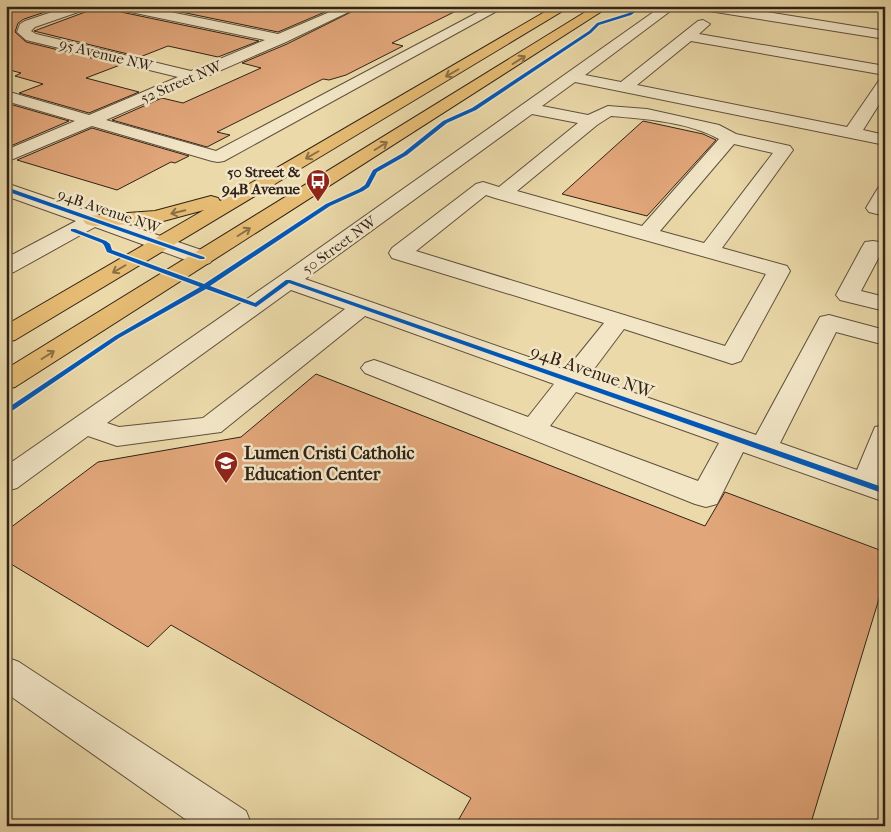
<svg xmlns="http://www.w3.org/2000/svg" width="891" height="832" font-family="'IM FELL French Canon',serif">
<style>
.building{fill:#e1a67a;stroke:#302217}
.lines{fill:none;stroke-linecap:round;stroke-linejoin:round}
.minor-casing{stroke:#5f503c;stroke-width:2}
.major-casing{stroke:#302217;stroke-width:2}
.minor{fill:#f2e6c7;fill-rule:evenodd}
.major{fill:#e6bc74;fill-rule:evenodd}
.cycleway-casing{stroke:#f2e6c7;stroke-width:3}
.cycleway{fill:#0057b8;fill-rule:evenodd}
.oneway{stroke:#8b6f46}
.labels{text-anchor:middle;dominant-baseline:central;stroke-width:5;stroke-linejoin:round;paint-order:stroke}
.far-street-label{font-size:15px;fill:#302217;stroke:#f2e6c7}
.far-poi-label{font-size:15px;font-weight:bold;fill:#302217;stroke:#f2e6c7;text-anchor:end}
.street-label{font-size:18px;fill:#302217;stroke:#f2e6c7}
.poi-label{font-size:18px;font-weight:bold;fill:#302217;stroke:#f2e6c7;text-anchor:start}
</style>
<rect width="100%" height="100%" fill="#ebd9a9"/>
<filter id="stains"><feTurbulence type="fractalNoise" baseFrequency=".004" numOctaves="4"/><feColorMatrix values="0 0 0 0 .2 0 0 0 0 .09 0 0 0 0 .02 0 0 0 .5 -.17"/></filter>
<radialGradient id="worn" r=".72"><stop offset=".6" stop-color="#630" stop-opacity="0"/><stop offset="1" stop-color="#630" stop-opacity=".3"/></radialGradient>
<!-- building -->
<g class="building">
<polygon points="6,6 63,6 24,19 18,23 15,32 26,42 120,65 86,78 139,92 89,113 19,93 43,84 15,76 21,73 6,69"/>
<polygon points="91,6 113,6 121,12 259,41 218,57 168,46 140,57 34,31 88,11"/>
<polygon points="152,6 339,6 278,32"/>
<polygon points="363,6 466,6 392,43 403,46 346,75 329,80 323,79 217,132 230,135 207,147 112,120 162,98 183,103 261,68 242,63 287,44"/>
<polygon points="6,103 69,121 6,148"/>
<polygon points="643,121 703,134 716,140 647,216 562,194"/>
<polygon points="92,128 189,156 175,163 171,162 117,190 17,160"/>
<polygon points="316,374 705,526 725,492 885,552 885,579 810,826 455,826 471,798 171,625 148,647 6,561 6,531 98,462 241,437"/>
</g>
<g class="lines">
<!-- minor casing -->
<g class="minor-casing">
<g id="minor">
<polygon points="70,6 89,6 87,9 35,27 31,31 36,34 191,71 265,40 121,10 115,6 141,6 278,34 344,6 361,6 286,42 106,120 216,151 490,6 506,6 224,161 218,162 212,161 92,126 6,162 6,150 75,121 6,101 6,91 89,115 178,77 26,40 17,32 20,24 25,21"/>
<path d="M 662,6 L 677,6 L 585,75 L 621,82 L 698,21 L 703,20 L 710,24 L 699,34 L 885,66 L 885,75 L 691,41 L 637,85 L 847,127 L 880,79 L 885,77 L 885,95 L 863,130 L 885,135 L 885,145 L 575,82 L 542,106 L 588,115 L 608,106 L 647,109 L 719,125 L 736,134 L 790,146 L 793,150 L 722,248 L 787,266 L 790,271 L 741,361 L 732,364 L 723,361 L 624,329 L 588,377 L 756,435 L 820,317 L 829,315 L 885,330 L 885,345 L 836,332 L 780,443 L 857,470 L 875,427 L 885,425 L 885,502 L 743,452 L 717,504 L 706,507 L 695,504 L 365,373 L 361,368 L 365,363 L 374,360 L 383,363 L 528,417 L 554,384 L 365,316 L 221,432 L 117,446 L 88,436 L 17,488 L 6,491 L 6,466 L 280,276 ZM 532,114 L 578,123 L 499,187 L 483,182 L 476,184 L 392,248 L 389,253 L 392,258 L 604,323 L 566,370 L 305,279 ZM 611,116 C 646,119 688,122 719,139 L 642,226 L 517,191 L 597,125 ZM 734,144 L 773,153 L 704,243 L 660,231 ZM 486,195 L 495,198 L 766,274 L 725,346 L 416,251 ZM 291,290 L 345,309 L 203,418 L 119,427 L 107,423 ZM 576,392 L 719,443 L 698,481 L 550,426 Z"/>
<polygon points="697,6 729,6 885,31 885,39 703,10"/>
<polygon points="6,183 210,253 213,258 210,263 202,265 194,263 95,227 14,272 6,274 6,258 76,221 6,196"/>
<polygon points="885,186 885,216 869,212 866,208 878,188"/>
<polygon points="873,241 885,243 885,256 880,255 861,291 885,297 885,311 840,300 836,295 862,247 865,242"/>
<polygon points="6,657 19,662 246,811 252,826 195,826 6,693"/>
</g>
</g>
<!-- major casing -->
<g class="major-casing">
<g id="major">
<polygon points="555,6 571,6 15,340 6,342 6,325 204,210 156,223 93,226 86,224 83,220 86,216 155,211 211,196 218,198 220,201"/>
<polygon points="595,6 610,6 15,387 6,389 6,369"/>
</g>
</g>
<!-- minor -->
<use href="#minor" class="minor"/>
<!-- major -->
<use href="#major" class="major"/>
<!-- cycleway casing -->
<g class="cycleway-casing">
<g id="cycleway">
<polygon points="639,6 644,6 631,15 599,25 591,33 476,110 447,123 407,155 377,172 369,187 363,191 330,206 210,286 255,303 286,280 290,280 885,488 885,494 289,283 256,307 206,289 119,338 6,415 6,409 115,336 200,287 107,252 104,245 102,243 71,231 71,229 75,229 106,241 110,244 112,250 204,284 326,204 359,189 365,185 373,170 403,153 443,121 472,108 589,31 597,23 629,13"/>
<polygon points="6,187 204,257 205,258 204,259 200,259 6,191"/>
</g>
</g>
<!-- cycleway -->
<use href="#cycleway" class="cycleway"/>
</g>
<!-- one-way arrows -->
<defs><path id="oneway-shaft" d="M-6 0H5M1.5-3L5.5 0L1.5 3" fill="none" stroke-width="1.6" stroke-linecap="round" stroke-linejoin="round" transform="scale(1.25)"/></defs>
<g class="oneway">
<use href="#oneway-shaft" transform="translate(519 60) rotate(-32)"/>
<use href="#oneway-shaft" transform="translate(452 73) rotate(150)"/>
<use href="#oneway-shaft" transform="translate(381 146) rotate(-32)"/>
<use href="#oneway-shaft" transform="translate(312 155) rotate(150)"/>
<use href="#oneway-shaft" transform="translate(178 212) rotate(167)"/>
<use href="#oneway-shaft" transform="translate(244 232) rotate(-32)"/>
<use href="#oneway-shaft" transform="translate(119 269) rotate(150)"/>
<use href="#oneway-shaft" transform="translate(48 355) rotate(-32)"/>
</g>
<!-- icons -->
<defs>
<g id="bus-pin" transform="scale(1.25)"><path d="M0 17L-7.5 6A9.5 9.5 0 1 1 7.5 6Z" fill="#8f2418" stroke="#f2e6c7"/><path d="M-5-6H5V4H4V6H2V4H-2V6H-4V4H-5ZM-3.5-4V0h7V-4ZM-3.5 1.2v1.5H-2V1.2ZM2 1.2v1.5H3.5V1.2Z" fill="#fff"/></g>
<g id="university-pin" transform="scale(1.25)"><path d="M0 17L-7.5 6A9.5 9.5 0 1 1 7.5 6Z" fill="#8f2418" stroke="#f2e6c7"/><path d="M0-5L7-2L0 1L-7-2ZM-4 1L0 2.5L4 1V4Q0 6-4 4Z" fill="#fff"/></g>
</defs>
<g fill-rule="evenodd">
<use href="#bus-pin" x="318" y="181"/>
<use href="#university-pin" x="226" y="463"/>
</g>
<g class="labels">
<!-- far-street labels -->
<g class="far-street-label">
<text transform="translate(106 55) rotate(14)">95 Avenue NW</text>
<text transform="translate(181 82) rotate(-23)">52 Street NW</text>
<text transform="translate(109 211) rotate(19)">94B Avenue NW</text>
<text transform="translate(339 245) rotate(-36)">50 Street NW</text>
</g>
<!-- far-poi labels -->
<g class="far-poi-label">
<text x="300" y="172">50 Street &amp;<tspan x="300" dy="17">94B Avenue</tspan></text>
</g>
<!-- street labels -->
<g class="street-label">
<text transform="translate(592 372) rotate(19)">94B Avenue NW</text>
</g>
<!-- poi labels -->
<g class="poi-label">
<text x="244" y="453">Lumen Cristi Catholic<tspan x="244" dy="21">Education Center</tspan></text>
</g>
</g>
<!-- margin -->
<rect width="891" height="832" fill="none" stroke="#ebd9a9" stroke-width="25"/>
<rect x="8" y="8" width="876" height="817" fill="none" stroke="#302217" stroke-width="2.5"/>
<rect x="12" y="12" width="866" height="807" fill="none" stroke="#302217"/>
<rect width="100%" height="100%" filter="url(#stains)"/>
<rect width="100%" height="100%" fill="url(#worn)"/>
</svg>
